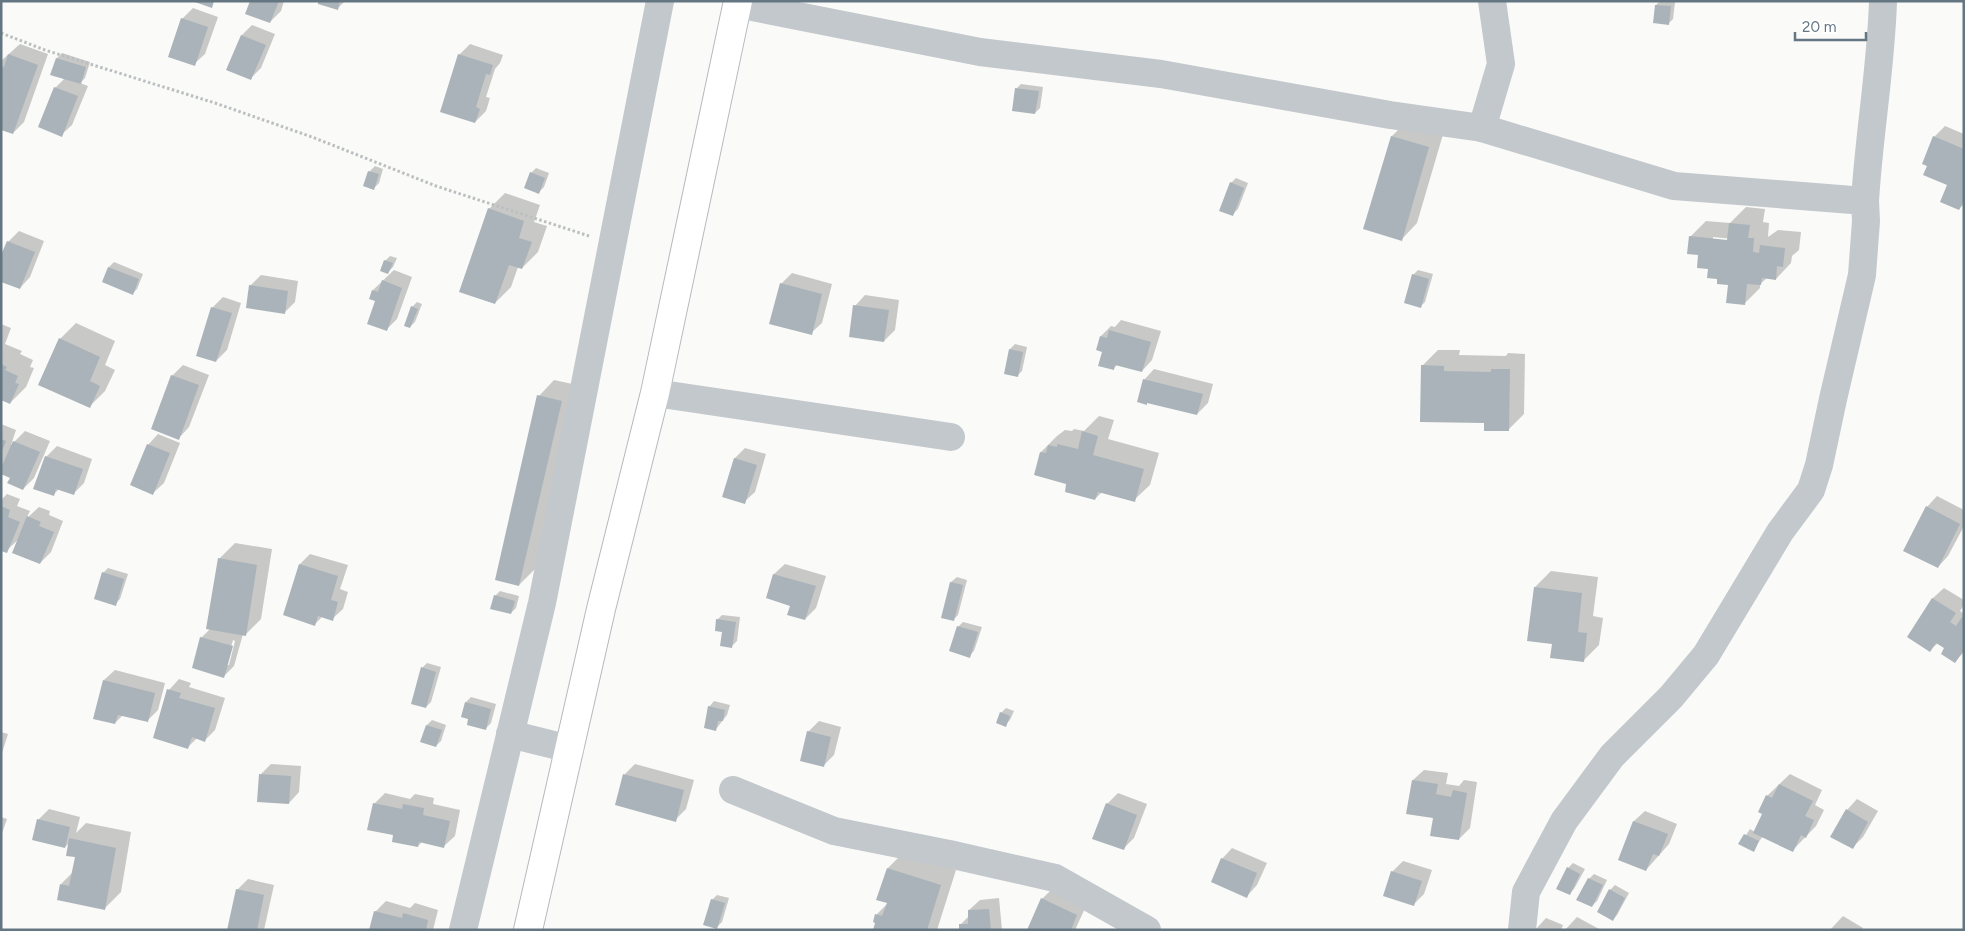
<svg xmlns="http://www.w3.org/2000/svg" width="1965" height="931" font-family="Figtree,sans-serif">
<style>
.shadow{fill:#0003;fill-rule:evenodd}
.building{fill:#aab3b9}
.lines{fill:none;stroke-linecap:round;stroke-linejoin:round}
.major-casing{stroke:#b5babe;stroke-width:30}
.path{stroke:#bbbfc2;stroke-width:3;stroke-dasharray:2.5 2.5;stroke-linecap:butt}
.minor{stroke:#c3c8cc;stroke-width:28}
.major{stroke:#fff;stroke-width:28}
</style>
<rect width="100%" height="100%" fill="#fafaf8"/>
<!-- shadow -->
<g class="shadow">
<polygon points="251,1 284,1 281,11 270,22"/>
<polygon points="320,1 345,1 337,9"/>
<polygon points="1660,1 1675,2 1673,19 1668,24 1656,5"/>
<polygon points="193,8 218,17 205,54 194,64 182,19"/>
<polygon points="252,25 275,34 261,68 250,79 242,35"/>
<polygon points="20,44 48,54 24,122 13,133 1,129 1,61"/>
<polygon points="470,44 503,55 500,63 495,69 486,97 490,98 486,111 475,122 459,55"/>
<polygon points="62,53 90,62 85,78 80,83 88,86 72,125 61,135 55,88 65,78 52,74 57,58"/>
<polygon points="1021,84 1043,87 1040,108 1035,113 1016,89"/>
<polygon points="1408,120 1444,131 1417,223 1402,239 1365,228 1392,136"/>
<polygon points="1945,126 1964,134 1964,204 1959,209 1949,185 1928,165 1934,137"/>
<polygon points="375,166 383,169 379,183 374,188 365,185 370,171"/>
<polygon points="536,168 549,173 544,187 539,192 531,173"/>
<polygon points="1236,178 1248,183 1238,209 1233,214 1231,183"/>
<polygon points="505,193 540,205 534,222 547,226 538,252 522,268 518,267 511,287 495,303 489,209"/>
<path d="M 1746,207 L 1765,209 L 1763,222 L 1769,223 L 1768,237 L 1778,230 L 1801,232 L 1799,250 L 1792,256 L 1791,263 L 1776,279 L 1767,278 L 1760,284 L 1760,288 L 1744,304 L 1729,284 L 1719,278 L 1709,268 L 1690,237 L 1706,221 L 1730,223 ZM 1713,237 L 1733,239 L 1733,242 L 1713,240 Z"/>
<polygon points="19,231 44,241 30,277 20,288 8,242"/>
<polygon points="390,256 397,258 393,267 388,272 385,261"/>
<polygon points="114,262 143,274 137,289 132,294 103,282 109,267"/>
<polygon points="394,270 412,277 397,319 386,330 373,290"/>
<polygon points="1418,270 1433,274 1425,302 1420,307 1413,275"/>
<polygon points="792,273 832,284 822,323 811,333 781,284"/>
<polygon points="261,275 298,281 295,302 284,313 250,286"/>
<polygon points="865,295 899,300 895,330 884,341 855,306"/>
<polygon points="223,297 241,303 227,350 216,361 212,308"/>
<polygon points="417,302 422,304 415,322 410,327 412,307"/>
<polygon points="1121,320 1161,331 1152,360 1142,371 1118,364 1113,369 1104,351 1101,336 1111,326 1115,327"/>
<polygon points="76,323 115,341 105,365 115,370 105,391 89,407 60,339"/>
<polygon points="1,324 11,328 5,344 22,351 20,354 33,360 30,367 34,368 26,387 10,403 1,399"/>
<polygon points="1015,344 1027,347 1022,371 1017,376 1010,349"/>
<polygon points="1438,350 1460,350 1459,355 1506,356 1508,353 1525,354 1524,414 1508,430 1485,422 1422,366"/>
<polygon points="183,365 209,375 189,427 179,438 172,376"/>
<polygon points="1154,369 1213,384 1208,403 1197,414 1144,380"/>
<polygon points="554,380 577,385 535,569 519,585 539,396"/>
<polygon points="1099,416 1114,420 1108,439 1159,453 1150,485 1134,500 1102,492 1095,499 1068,483 1036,474 1041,452 1057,436 1065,430 1072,431 1074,429 1084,431"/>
<polygon points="1,424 16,430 11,445 25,431 50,441 34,478 23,489 11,477 4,464 1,467"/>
<polygon points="158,434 180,443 164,483 153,493 148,445"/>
<polygon points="57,446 92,459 84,483 73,494 59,489 53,495 46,457"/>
<polygon points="745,448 766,454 755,492 744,502 735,458"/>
<polygon points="7,494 20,499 17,506 30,511 26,519 39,507 50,511 49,515 63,521 51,552 40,563 20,538 6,551 1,549 1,500"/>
<polygon points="1937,496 1964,510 1964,526 1948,556 1938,567 1927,507"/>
<path d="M 235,543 L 272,549 L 261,619 L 245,635 L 243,634 L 234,666 L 224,676 L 201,638 L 210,629 L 219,559 ZM 233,640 L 235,641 L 229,665 L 226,665 Z"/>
<polygon points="310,554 348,565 340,589 348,592 343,609 332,619 323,616 315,624 300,564"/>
<polygon points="785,564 826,576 816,608 805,619 791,605 767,598 774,574"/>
<polygon points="108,568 128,574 120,599 115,604 103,573"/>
<polygon points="1551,571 1598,577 1593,616 1603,618 1599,645 1583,661 1553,643 1535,587"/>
<polygon points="957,577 967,580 958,615 953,620 943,617 951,582"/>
<polygon points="1944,588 1964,600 1964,605 1960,611 1964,614 1964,652 1955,661 1946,648 1938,643 1930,650 1909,637 1933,598"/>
<polygon points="500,591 519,596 516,608 511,613 495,596"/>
<polygon points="722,615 740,617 737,641 732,646 717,620"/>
<polygon points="963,622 982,627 974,651 969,656 958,627"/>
<polygon points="427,663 441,667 431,702 426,707 422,668"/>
<polygon points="115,670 165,683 158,710 147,721 123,715 115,723 104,680"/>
<polygon points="179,679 191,683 189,687 225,698 215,730 205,740 197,738 188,747 169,690"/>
<polygon points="471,697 496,704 491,723 486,728 470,718 462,716 466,702"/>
<polygon points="714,701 730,705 727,715 716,729 709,707"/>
<polygon points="1006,708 1014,711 1010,720 1005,725 1001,713"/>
<polygon points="432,720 446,725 441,741 436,746 427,725"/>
<polygon points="819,721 841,727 834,755 823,766 808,732"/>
<polygon points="1,732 8,734 1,756"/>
<polygon points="271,764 301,766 299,792 289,803 261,774"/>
<polygon points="635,764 694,780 686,809 675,820 616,804 625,774"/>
<polygon points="1424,770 1448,773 1446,784 1459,786 1464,780 1477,782 1470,828 1459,839 1434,817 1413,780"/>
<polygon points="1790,774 1822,790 1815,805 1824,810 1816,826 1793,850 1763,836 1753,850 1740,844 1750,829 1755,832 1764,814 1767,796"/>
<polygon points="385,793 410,799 415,794 434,798 433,804 460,810 455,836 444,846 422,842 418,846 395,834 374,804"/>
<polygon points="1118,793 1147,804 1134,838 1123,849 1107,804"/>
<polygon points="1857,799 1878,811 1863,837 1852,848 1847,810"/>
<polygon points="49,809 80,817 76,833 86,823 131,832 121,892 105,908 61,884 73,872 76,856 70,842 65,847 38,820"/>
<polygon points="1645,811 1677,824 1669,844 1646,870 1620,859 1634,821"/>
<polygon points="1,817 7,819 1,836"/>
<polygon points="1232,848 1267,863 1257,885 1247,896 1222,859"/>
<polygon points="904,852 956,870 937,930 875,930 876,915 888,903 888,868"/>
<polygon points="1403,861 1432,870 1424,894 1413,905 1392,872"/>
<polygon points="1573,863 1585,869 1574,889 1569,894 1568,868"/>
<polygon points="1594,874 1607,880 1597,901 1592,906 1589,879"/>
<polygon points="248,879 274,885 264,930 228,930 237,890"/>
<polygon points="1615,885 1629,893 1617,915 1612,920 1610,890"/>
<polygon points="1053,888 1087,904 1075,930 1028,930 1042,899"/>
<polygon points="717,895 729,898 722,922 717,927 712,900"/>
<polygon points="999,898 1002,930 961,930 960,925 969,916 969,910 980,900"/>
<polygon points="386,901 410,908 415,903 438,910 433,930 370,930 375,912"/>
<polygon points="1843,916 1863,928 1861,930 1830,930"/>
<polygon points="1577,917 1601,930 1565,930"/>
<polygon points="1546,918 1563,925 1561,930 1535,930"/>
</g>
<!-- building -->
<g class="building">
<polygon points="192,1 214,1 212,8"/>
<polygon points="250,1 279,1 270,23 245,14"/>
<polygon points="318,1 340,1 338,10 318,4"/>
<polygon points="1655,5 1671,6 1669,25 1653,23"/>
<polygon points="181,18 208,27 195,66 168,57"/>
<polygon points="241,35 266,45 251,80 226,70"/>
<polygon points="8,54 38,65 13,134 1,130 1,66 4,67"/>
<polygon points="458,54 493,65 490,75 486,74 476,107 480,109 475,123 440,112"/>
<polygon points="56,58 86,67 81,84 50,75"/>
<polygon points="54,87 78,96 62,137 38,127"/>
<polygon points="1015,88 1039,91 1035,114 1012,111"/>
<polygon points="1391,136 1429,147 1402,241 1363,229"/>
<polygon points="1933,136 1964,149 1964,200 1959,210 1940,202 1947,185 1923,175 1927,166 1922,164"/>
<polygon points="368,171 379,174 374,190 363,186"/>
<polygon points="530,172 545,178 539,194 524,188"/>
<polygon points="1230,182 1244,188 1233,216 1219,211"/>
<polygon points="488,208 524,221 519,238 532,242 522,269 509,265 495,304 459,292"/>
<polygon points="1729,223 1750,225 1748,238 1754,238 1753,252 1759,253 1760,245 1785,248 1783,267 1777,266 1776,280 1762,278 1761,285 1747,284 1745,305 1726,303 1728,285 1717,284 1717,279 1707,278 1708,269 1697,268 1698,255 1687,254 1689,236 1727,240"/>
<polygon points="7,241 35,252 20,289 1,282 1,255"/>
<polygon points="384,260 393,263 388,274 380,271"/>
<polygon points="108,267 139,279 133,295 102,282"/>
<polygon points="1412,274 1429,279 1421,308 1404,303"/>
<polygon points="382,280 402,288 387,331 367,324 375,301 369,299 372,290 378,292"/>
<polygon points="780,283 822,294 812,335 769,324"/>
<polygon points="249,285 288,291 285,314 246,308"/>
<polygon points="853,305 889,310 884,342 849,337"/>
<polygon points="411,306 418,309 410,328 404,326"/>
<polygon points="211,307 232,313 216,362 196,356"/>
<polygon points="1109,330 1151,342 1142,372 1115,365 1114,370 1098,366 1102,352 1096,350 1100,336 1107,338"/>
<polygon points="59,338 100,357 90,381 100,386 90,408 38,385"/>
<polygon points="1009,349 1023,352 1018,377 1004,374"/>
<polygon points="1,364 7,367 5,370 18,376 15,383 19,384 10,404 1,400"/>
<polygon points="1421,365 1444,366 1444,371 1491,372 1491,369 1510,369 1509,431 1484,431 1484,423 1420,422"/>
<polygon points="171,375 199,385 179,440 151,429"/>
<polygon points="1143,379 1203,394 1197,415 1147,403 1147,405 1137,402"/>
<polygon points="537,395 562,401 519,586 495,580"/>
<polygon points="1082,431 1098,436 1093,455 1144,469 1135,502 1098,492 1095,500 1065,492 1066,484 1034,475 1040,452 1046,453 1048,445 1057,447 1057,444 1078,449"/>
<polygon points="1,439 6,441 1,454"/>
<polygon points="13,441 40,452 23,490 7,483 10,478 1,474 1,468"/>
<polygon points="147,444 170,453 153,495 130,485"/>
<polygon points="45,456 83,469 74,495 56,489 54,496 33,489"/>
<polygon points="734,458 757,465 745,504 722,497"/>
<polygon points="1,506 10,510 8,517 20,522 7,553 1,551"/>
<polygon points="1926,506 1960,524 1938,568 1903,551"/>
<polygon points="27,516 41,522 39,526 54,532 40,564 12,553"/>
<polygon points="218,558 257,565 246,636 206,629"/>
<polygon points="299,564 338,576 331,600 338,602 333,621 318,616 315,626 283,615"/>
<polygon points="102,572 124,579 116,606 94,599"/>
<polygon points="773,574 816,586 805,620 787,615 790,606 766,598"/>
<polygon points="950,582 963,585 954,621 941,618"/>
<polygon points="1534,587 1582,593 1578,632 1587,633 1584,662 1550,658 1552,644 1527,641"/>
<polygon points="494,595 515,601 511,614 490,609"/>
<polygon points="1932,598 1956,613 1950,622 1956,626 1962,617 1964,618 1964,650 1955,663 1941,654 1944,648 1936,643 1930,652 1907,637"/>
<polygon points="716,619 736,622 732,648 720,646 722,632 715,631"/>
<polygon points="957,626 978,632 970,658 949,651"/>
<polygon points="200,637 233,646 224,678 192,668"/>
<polygon points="421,667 436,672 426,708 411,704"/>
<polygon points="103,680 155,693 148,722 118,715 115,724 93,719"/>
<polygon points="167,689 181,693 179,698 215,708 205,742 192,737 188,749 153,738"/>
<polygon points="465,702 491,709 486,730 467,725 468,719 461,717"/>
<polygon points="708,706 725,710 723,721 718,721 716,731 704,728"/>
<polygon points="1000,712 1010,716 1006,727 996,723"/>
<polygon points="426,725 442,730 436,747 420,742"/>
<polygon points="807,731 831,737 824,767 800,761"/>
<polygon points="259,774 291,776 289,804 257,802"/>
<polygon points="623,774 684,790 676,822 615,805"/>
<polygon points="1412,780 1438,784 1436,794 1451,797 1453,790 1467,793 1459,840 1430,836 1433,818 1406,814"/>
<polygon points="1779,784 1813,801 1805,816 1814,820 1806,838 1801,835 1793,852 1753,833 1762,814 1758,812 1766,795 1772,798"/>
<polygon points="373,803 402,809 403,804 424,808 423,815 450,821 444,848 419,842 418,847 392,842 393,835 367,830"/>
<polygon points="1106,803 1137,815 1124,850 1092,839"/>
<polygon points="1846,809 1868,822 1853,849 1830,837"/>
<polygon points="37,819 70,827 65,848 32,840"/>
<polygon points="1633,821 1668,834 1659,856 1653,854 1646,871 1618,860"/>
<polygon points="1744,834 1759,841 1754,852 1738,844"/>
<polygon points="69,838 116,848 105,910 57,900 60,884 69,886 75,857 66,856"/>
<polygon points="1221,858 1257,873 1247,898 1211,882"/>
<polygon points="1567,867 1580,874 1570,895 1556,889"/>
<polygon points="887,868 941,885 927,930 873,930 875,923 873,922 875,914 882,916 887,903 876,900"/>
<polygon points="1391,871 1422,881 1414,906 1383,896"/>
<polygon points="1588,878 1603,885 1592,907 1576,900"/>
<polygon points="236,889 264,895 257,930 227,930"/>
<polygon points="1609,889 1625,898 1613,921 1597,912"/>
<polygon points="1041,898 1077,915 1071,930 1027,930"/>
<polygon points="711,899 725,903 717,929 703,925"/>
<polygon points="989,909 991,930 959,930 959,924 968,924 968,910"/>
<polygon points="374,911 402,918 403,913 428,920 426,930 369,930"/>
</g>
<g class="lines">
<!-- major casing -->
<g class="major-casing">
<polyline id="major" points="528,930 601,609 655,393 738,1"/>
</g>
<!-- path -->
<polyline class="path" points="1,33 45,50 215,103 312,137 436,186 589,236"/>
<!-- minor -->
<g class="minor">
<polyline points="737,4 980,52 1161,74 1390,115 1482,128 1674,186 1865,201 1866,221 1862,275 1833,399 1819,465 1811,490 1780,532 1706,655 1671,697 1612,756 1564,821 1526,892 1522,930"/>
<polyline points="1482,128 1501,64 1492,1"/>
<path d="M 1865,201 C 1869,134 1881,68 1883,1"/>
<polyline points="655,393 951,437"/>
<polyline points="510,734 570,749"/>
<polyline points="733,790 834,831 949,854 1055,878 1147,930"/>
<polyline points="463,930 542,603 660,1"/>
</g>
<!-- major -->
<use href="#major" class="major"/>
</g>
<!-- border -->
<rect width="1965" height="931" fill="none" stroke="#657683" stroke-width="5"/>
<!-- scale -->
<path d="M1795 32v8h71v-8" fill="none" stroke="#657683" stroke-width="2.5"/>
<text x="1802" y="32" font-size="15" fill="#657683" stroke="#ffffff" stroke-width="4" paint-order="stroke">20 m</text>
</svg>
